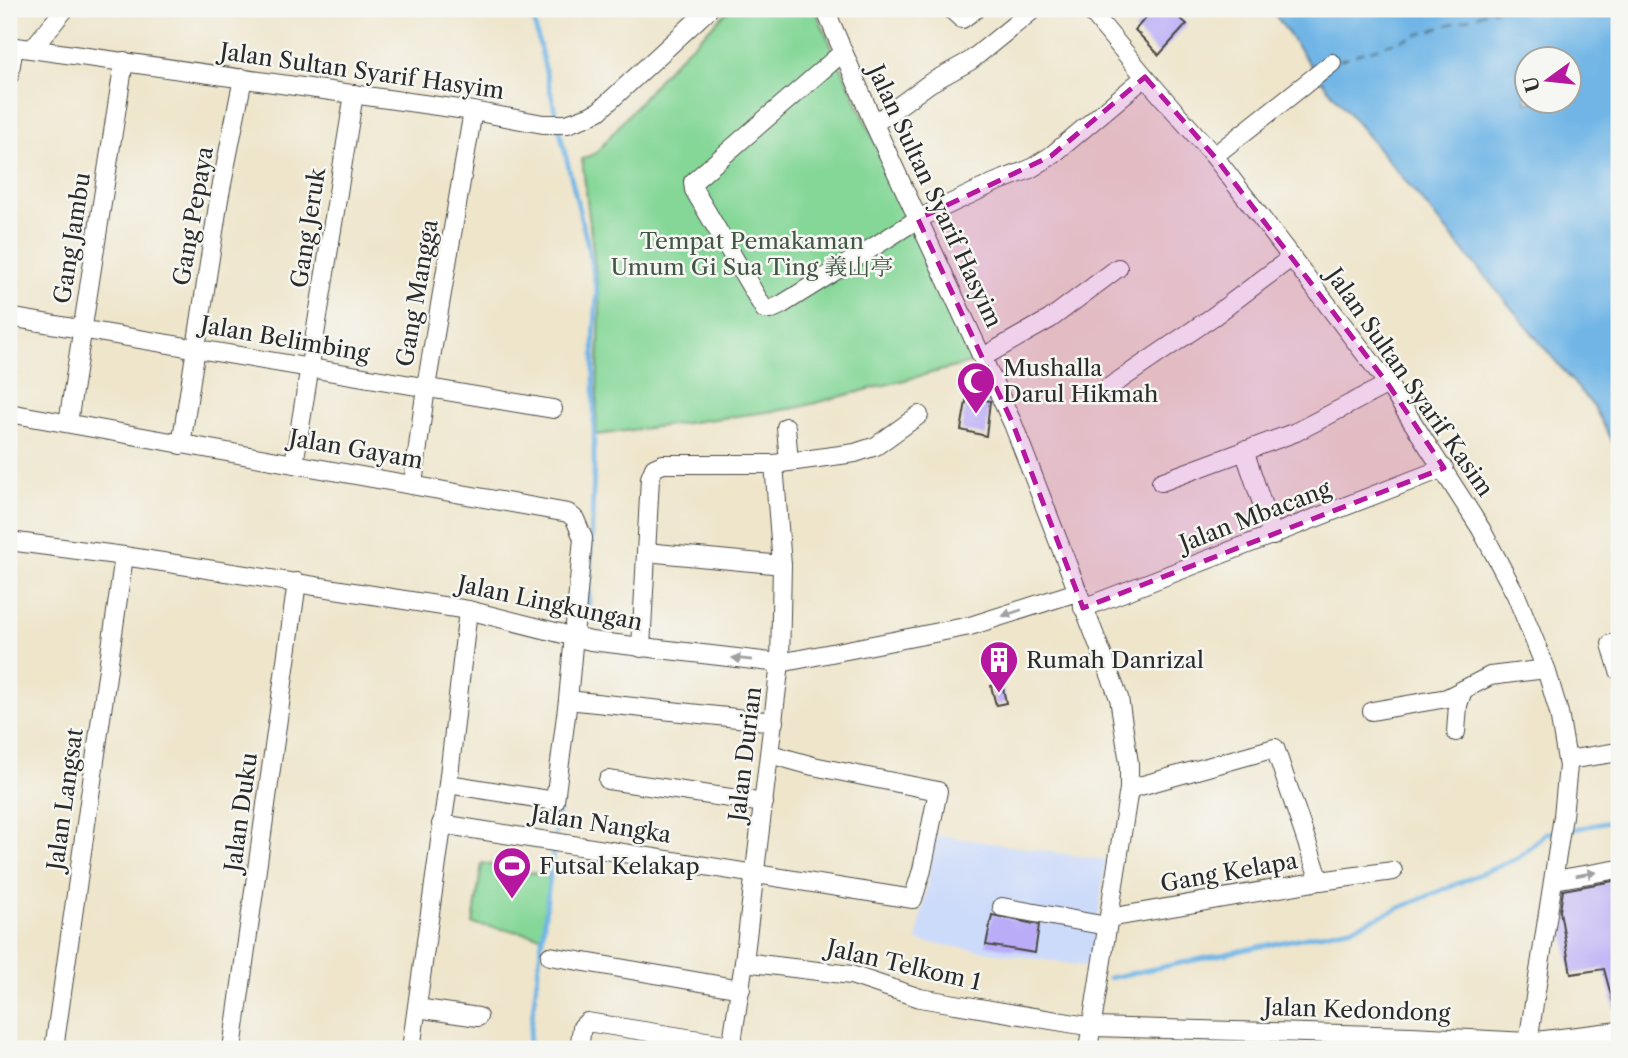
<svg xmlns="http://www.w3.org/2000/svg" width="1628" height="1058" font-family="'Libre Caslon Text','Noto Serif SC',serif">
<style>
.built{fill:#cddbfa}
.green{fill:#85d798;stroke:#588162;stroke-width:2}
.water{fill:#6fb5e6;stroke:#4d7088;stroke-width:2;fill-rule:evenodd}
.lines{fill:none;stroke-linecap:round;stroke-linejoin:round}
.stream{stroke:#6fb5e6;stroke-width:4.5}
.ferry{stroke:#435b6c;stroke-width:2;stroke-dasharray:9 7;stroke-linecap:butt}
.building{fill:#baacf6}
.minor-casing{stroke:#484743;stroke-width:20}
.minor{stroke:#fff;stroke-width:18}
.oneway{fill:#a0a0a0}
.marked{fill:#b5179e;fill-opacity:0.2;stroke:#b5179e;stroke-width:5;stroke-dasharray:14 9;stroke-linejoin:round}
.labels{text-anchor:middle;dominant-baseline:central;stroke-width:5;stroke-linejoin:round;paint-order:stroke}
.street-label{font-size:23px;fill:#2b2b2b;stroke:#f6f6f2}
.park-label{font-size:23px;fill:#425646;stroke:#f6f6f2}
.poi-label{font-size:23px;fill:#2b2b2b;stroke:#f6f6f2;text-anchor:start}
</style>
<rect width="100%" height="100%" fill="#f6f6f2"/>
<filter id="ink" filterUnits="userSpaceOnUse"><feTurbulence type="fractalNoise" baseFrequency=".0143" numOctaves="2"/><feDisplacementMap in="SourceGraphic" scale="14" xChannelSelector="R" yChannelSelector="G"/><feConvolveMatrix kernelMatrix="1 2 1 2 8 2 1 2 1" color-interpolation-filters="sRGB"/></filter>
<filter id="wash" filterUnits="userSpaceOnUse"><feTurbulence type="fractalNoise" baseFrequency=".00686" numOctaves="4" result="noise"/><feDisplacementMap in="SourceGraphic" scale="28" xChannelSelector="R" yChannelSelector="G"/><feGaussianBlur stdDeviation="1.57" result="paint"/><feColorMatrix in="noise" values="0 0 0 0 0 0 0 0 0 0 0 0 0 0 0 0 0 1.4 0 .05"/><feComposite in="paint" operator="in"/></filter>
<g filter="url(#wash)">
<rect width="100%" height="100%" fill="#eee5cb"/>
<!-- built -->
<g class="built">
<polygon points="936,835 1106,860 1091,967 917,941"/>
<polygon points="1616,1043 1617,1049 1550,1049"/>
</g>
<!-- green -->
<g class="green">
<polygon points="730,9 815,9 974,362 796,408 596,435 600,307 582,159 596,153 670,66"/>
<polygon points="482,863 549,876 542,936 473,924"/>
</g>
<!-- water -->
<path class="water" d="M 1271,9 L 1619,9 L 1619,454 L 1594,407 L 1321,80 ZM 1526,60 L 1568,60 L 1568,102 L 1526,102 Z"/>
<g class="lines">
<!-- stream -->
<g class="stream">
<polyline points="531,9 557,119"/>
<polyline points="559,128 587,242 597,292 594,340 594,468 589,601 583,636"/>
<polyline points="1564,831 1619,820"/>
<polyline points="555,837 559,804"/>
<polyline points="1109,978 1354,927 1518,858 1546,833 1556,832"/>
<polyline points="528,1049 554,845"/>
</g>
<!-- ferry -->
<polyline class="ferry" points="1340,60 1497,9"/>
</g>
<g id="blocks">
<!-- building -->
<g class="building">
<polygon points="1153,9 1169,9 1187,24 1159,55 1135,30"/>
<polygon points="967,396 990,401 986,436 961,430"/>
<polygon points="1002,683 1006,703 996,705 991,686"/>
<polygon points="1619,880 1619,1013 1616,1014 1604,969 1571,974 1560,911 1563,890"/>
<polygon points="992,915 1039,925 1035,953 986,945"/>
</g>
</g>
</g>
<g filter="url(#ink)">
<use href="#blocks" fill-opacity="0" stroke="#484743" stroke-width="2"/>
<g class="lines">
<!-- minor casing -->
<g class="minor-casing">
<g id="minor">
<polyline points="825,9 874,124 1013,424 1119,698 1129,763 1129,789 1088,1049"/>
<polyline points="951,9 962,19 976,9"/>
<polyline points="1089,9 1145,77 1214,156 1388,384 1481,529 1516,595 1546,669 1559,713 1568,766 1563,816 1527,1049"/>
<polyline points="9,46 473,111 543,124 567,124 589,116 599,111 709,9"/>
<polyline points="32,49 65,9"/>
<polyline points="843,52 693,182 694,190 764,309 770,310 781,305 918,219 994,183 1030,169 1051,156 1145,77"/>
<polyline points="9,76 14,47"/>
<polyline points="874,124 930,83 970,61 1034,9"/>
<polyline points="1214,156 1332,63"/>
<polyline points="9,317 553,409"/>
<polyline points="983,357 1050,319 1118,268"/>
<polyline points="1108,388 1214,316 1292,257"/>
<polyline points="9,413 568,513 575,519 583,538 568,700 555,801 448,784"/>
<polyline points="68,423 124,61"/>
<polyline points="786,427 789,462"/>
<polyline points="181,445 219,199 243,78"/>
<polyline points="1244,450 1273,536"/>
<polyline points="294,464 354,94"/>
<polyline points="1161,482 1296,432 1388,384"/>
<polyline points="413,484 426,387 473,111"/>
<polyline points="9,541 124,556 468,610 591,641 780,663 970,626 1077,592"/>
<polyline points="646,552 782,565"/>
<polyline points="1083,608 1444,468"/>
<polyline points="1611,644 1619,671"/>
<polyline points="641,648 650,478 654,468 663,464 774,464 855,453 876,446 919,415"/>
<polyline points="568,700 774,722"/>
<polyline points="1372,711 1447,698 1490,676 1546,669"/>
<polyline points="1456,732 1458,705 1463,690"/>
<polyline points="1567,760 1619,752"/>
<polyline points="608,780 764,803"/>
<polyline points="441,824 913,899 922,870 938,791 813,766 770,754"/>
<polyline points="1554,880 1619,869"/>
<polyline points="1320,881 1393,871"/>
<polyline points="1002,907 1107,926"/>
<polyline points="1109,918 1320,881 1275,748 1129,789"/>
<polyline points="550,956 741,989"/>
<polyline points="744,962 851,975 920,998 1093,1027 1412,1036 1528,1042 1619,1031"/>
<polyline points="417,1008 478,1017"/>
<polyline points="54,1049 124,556"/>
<polyline points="232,1049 297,582"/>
<polyline points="411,1049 448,784 468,610"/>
<polyline points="579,1049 582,1027 587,1022 731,1045"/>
<polyline points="731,1049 744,962 780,663 782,565 774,464"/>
</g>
</g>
<!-- minor -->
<use href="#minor" class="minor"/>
</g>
<!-- one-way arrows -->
<defs><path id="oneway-solid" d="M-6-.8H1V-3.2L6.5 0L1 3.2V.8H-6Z" transform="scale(1.75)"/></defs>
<g class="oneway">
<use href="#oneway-solid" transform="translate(1012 613) rotate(162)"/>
<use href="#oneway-solid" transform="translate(742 659) rotate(-174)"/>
<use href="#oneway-solid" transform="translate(1586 874) rotate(-10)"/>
</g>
</g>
<!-- marked area -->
<path class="marked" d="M 1145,77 L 1214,156 L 1388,384 L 1444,468 L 1083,608 L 1013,424 L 918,219 L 1051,156 Z"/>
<!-- icons -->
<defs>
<g id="mosque-pin" transform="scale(2.0125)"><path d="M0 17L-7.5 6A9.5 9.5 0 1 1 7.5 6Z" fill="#b5179e" stroke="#f6f6f2"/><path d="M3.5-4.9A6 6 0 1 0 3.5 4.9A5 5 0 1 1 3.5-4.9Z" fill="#fff"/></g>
<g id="building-pin" transform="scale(2.0125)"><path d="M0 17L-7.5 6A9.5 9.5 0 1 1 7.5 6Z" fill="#b5179e" stroke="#f6f6f2"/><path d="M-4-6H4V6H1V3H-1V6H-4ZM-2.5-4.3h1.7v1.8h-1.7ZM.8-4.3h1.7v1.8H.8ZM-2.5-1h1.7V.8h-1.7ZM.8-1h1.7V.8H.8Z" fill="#fff"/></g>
<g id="stadium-pin" transform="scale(2.0125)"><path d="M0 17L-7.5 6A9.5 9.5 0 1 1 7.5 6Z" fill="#b5179e" stroke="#f6f6f2"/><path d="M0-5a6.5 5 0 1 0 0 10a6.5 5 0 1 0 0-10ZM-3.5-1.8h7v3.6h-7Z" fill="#fff"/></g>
</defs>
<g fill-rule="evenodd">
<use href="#mosque-pin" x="976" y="381"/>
<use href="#building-pin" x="999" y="660"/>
<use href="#stadium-pin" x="512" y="866"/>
</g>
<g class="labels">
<!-- street labels -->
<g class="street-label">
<text transform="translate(362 71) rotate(8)">Jalan Sultan Syarif Hasyim</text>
<text transform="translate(935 196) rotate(65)">Jalan Sultan Syarif Hasyim</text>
<text transform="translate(193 216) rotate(-80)">Gang Pepaya</text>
<text transform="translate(308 228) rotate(-81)">Gang Jeruk</text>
<text transform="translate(72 238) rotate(-81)">Gang Jambu</text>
<text transform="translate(417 293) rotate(-80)">Gang Mangga</text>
<text transform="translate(285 339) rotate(10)">Jalan Belimbing</text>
<text transform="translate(1410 382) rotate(55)">Jalan Sultan Syarif Kasim</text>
<text transform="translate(356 449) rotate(10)">Jalan Gayam</text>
<text transform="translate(1255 516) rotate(-21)">Jalan Mbacang</text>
<text transform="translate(550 603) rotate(12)">Jalan Lingkungan</text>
<text transform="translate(745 754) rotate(-83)">Jalan Durian</text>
<text transform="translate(65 799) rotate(-82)">Jalan Langsat</text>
<text transform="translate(241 812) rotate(-82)">Jalan Duku</text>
<text transform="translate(601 824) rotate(9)">Jalan Nangka</text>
<text transform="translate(1229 872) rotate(-10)">Gang Kelapa</text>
<text transform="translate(904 965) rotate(13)">Jalan Telkom 1</text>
<text transform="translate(1357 1010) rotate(2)">Jalan Kedondong</text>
</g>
<!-- park labels -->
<g class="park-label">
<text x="752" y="241">Tempat Pemakaman<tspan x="752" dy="26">Umum Gi Sua Ting 義山亭</tspan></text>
</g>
<!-- poi labels -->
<g class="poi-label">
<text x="1003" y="368">Mushalla<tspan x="1003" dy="26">Darul Hikmah</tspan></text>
<text x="1026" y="660">Rumah Danrizal</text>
<text x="539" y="866">Futsal Kelakap</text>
</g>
</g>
<!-- margin -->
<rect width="1628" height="1058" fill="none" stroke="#f6f6f2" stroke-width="35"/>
<!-- north arrow -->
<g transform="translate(1548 80) rotate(255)"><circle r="33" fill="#f6f6f2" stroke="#a5a5a2" stroke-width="2"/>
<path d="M0-5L12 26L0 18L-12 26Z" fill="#b5179e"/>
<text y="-10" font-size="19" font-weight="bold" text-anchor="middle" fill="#2b2b2b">U</text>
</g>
</svg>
